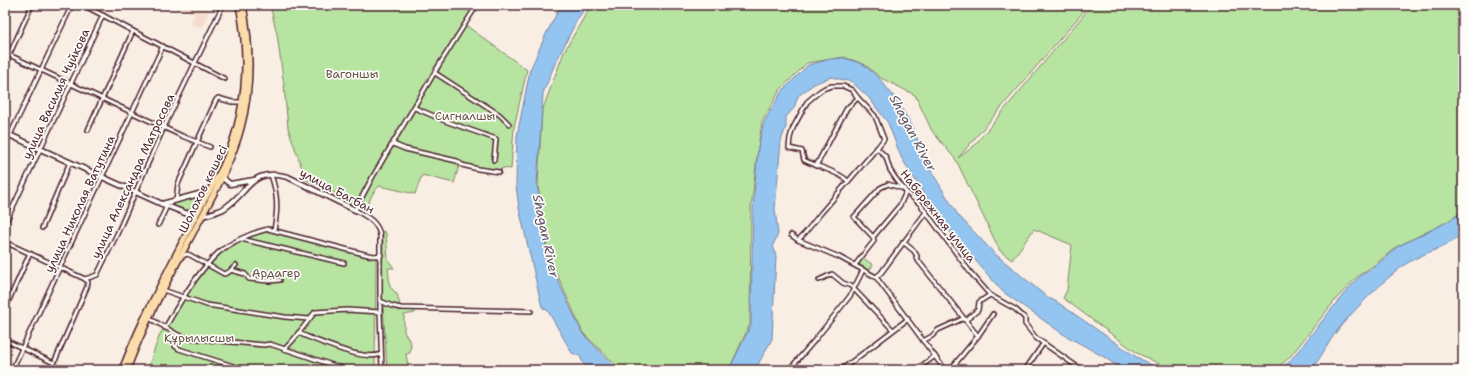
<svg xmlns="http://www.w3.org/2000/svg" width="1468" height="375" font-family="'Shantell Sans',sans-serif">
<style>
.built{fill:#f4ddce}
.green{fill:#b8e4a2;stroke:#818266}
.water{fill:#94c5f0;stroke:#7683a1}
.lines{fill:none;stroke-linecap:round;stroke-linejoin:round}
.street-casing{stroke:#4a1f2b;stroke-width:6}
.secondary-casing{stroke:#4a1f2b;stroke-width:7}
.highway-casing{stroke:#4a1f2b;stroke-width:8}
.street{stroke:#fdfcf7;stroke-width:3}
.secondary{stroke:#fdfcf7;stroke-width:4}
.highway{stroke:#fbddab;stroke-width:5}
.labels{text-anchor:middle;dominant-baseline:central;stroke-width:3.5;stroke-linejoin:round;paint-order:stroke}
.park-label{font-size:12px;fill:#665049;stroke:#fdfcf7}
.street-label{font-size:12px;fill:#4a1f2b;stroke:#fdfcf7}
.water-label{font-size:13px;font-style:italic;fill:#605166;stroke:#fdfcf7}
</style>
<rect width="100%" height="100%" fill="#f9eee4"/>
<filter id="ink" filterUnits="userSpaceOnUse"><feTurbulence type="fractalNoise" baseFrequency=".025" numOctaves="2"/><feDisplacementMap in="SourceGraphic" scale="8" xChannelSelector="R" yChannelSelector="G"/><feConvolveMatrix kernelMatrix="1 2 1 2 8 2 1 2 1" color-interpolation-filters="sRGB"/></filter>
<g filter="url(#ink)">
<!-- built -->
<polygon class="built" points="176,5 211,5 202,28 191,24 195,14 177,7"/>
<!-- green -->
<g class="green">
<path d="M 270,5 L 476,5 L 464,24 L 527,70 L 514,127 L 511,169 L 502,168 L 498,173 L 478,170 L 459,166 L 454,183 L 422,175 L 415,194 L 380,186 C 372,190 369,203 366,210 L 353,206 L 344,197 L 306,180 L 288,128 L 284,86 L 277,34 Z"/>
<polygon points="591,5 1089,5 958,158 973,147 1092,5 1463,5 1463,211 1445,223 1396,247 1376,264 1359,275 1337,298 1289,358 1275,370 1172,370 1137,353 1063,298 1067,290 1072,245 1034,229 1012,260 1000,251 956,160 932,131 915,95 881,78 864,64 844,57 807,63 780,90 762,122 758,148 751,208 750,324 730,367 728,370 621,370 583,333 548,254 538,185 542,111 564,52"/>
<path d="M 200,195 L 202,197 C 192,213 191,211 174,206 L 175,202 Z"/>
<polygon points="274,228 376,259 375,363 376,370 147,370 160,334 181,301 213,259 242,240"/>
<polygon points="383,231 386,233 388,260 394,268 388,268 390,287 397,294 401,309 414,309 415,313 404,315 404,332 411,343 410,353 406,354 408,366 407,370 387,370 383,306 388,303 382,300"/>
<polygon points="863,258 873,265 869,271 859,264"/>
</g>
<!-- water -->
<g class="water">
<polygon points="561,5 587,5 577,20 554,66 543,93 537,185 547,253 560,285 582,333 618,370 589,370 583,363 580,356 572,353 548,311 542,307 519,208 516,186 517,136 530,70 546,34"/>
<polygon points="844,58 863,64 879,78 895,98 913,127 925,161 958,215 994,253 1047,297 1057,302 1135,356 1160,370 1123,370 1104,357 1063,334 1003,292 940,220 901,157 888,123 869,98 852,82 831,77 814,84 798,96 794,108 786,117 786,127 781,141 775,209 778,234 773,245 776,256 772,339 755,370 729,370 751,325 753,208 758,148 764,122 782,91 808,65 831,59"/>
<path d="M 1463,212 L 1463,234 C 1444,250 1418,253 1399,269 C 1378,286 1358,306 1340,327 C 1329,340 1322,357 1311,370 L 1280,370 L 1290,361 L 1343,295 L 1360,276 L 1377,265 L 1397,247 L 1445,223 Z"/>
</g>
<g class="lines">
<!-- street casing -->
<g class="street-casing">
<g id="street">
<polyline points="83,5 225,79"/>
<polyline points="5,53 182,136 210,147"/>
<polyline points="5,64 32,5"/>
<polyline points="435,73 500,115 509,124"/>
<polyline points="415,108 448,122 496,139 494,160"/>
<polyline points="88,130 133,31"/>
<polyline points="10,135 72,5"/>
<polyline points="393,144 405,149 457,161 462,165 478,169 499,172"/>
<polyline points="5,145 10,135"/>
<polyline points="816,166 847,108 858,98"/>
<path d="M 271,175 C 278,195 278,210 274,230"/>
<path d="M 848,181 C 838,171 817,167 804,160 L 802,151 L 789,148 L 790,138 L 793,128 L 807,102 L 820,91 L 825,88 L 832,86 L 843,86 L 852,90 L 858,98 L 875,116 L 884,139 L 877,148 L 886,157 L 890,170 L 896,179 L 906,192 L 920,204 L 970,272 L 990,295 L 1015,309 L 1025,318 L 1025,324 L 1036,338 L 1082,370"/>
<polyline points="176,201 178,184 216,100 218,98 232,102 242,102"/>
<polyline points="5,224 103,15"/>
<polyline points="158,225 167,206"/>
<polyline points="42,228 70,162"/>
<polyline points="791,235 798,240 839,257 876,277 945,370"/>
<polyline points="873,237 854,217 880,188 888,184 904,189"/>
<polyline points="241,239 344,263"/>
<polyline points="798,240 805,233 821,213 877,148"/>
<polyline points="5,242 85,279"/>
<polyline points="903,242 914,251 917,256 916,258 978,336"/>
<polyline points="181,257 187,254 190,255 224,274 229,272 236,265"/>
<polyline points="855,265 874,241 873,237 900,205 906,192"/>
<polyline points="231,270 245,274 249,279 269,281 280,280"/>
<polyline points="876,277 881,273 926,212"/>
<polyline points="85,279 97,275 117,234 164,127 223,5"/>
<polyline points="819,280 832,274 843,283 851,286 893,330"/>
<polyline points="163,290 207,305 285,317 309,319"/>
<polyline points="380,301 392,306 401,308 531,311"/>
<polyline points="5,309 30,253"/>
<polyline points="149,318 180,336 188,338 264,345 270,344 347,370"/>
<path d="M 165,328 C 180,302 196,274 218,253 C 230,242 252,233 268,229 L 368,255 L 374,256 L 381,255"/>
<path d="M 298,333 C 316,340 364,362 381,354"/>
<polyline points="178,335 175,346 179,349 246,370"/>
<polyline points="5,340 54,363"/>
<polyline points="923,341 932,336 938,330 962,319 966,320 978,310 979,302 990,295"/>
<polyline points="284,350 294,339 315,312 347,310 380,312"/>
<polyline points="12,370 163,46"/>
<polyline points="51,370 87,287 88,282 85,279"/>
<path d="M 382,370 L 380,312 L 380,235 C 377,221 367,217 355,210 L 372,178 L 439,65 L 477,5"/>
<polyline points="789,370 814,341 850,296 863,270"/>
<polyline points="841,370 908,319"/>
<polyline points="916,370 935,356"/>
<polyline points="950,370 978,336 993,314"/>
<polyline points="1025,370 1043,344"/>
</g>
</g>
<!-- secondary casing -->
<g class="secondary-casing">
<g id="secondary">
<polyline points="5,133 162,204 185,213 196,215"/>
<polyline points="223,175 225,180 230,184 254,180"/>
<polyline points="162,204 199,194 211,189"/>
<path d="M 202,216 C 210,214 217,212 223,209 C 250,193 248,167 288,177 L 355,210"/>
</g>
</g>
<!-- highway casing -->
<g class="highway-casing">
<g id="highway">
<path d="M 122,370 C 142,318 169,269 194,219 C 203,201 214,184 223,166 C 246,115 250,59 239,5"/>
<path d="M 127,370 C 146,318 174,269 200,220 C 216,190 232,161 241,128 C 252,87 251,46 243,5"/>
</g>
</g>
<!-- street -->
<use href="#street" class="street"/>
<!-- secondary -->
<use href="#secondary" class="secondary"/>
<!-- highway -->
<use href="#highway" class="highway"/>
</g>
</g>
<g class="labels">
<!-- park labels -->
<g class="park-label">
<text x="352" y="74">Вагоншы</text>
<text x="465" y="116">Сигналшы</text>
<text x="276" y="273">Ардагер</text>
<text x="199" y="338">Құрылысшы</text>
</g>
<!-- street labels -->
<g class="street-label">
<text transform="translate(56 94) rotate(-65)">улица Василия Чуйкова</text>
<text transform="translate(133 176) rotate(-65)">улица Александра Матросова</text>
<text transform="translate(203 189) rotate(-64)">Шолохов көшесі</text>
<text transform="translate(337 191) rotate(28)">улица Багбан</text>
<text transform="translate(80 204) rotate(-65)">улица Николая Ватутина</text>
<text transform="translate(938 216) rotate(52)">Набережная улица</text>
</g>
<!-- water labels -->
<g class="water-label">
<text transform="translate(913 133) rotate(62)">Shagan River</text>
<text transform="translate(546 236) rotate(78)">Shagan River</text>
</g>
</g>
<!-- margin -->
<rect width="1468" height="375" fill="none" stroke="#fdfcf7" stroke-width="20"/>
<rect x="10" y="10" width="1448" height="355" fill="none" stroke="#4a1f2b" stroke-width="1.5" filter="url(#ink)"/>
</svg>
